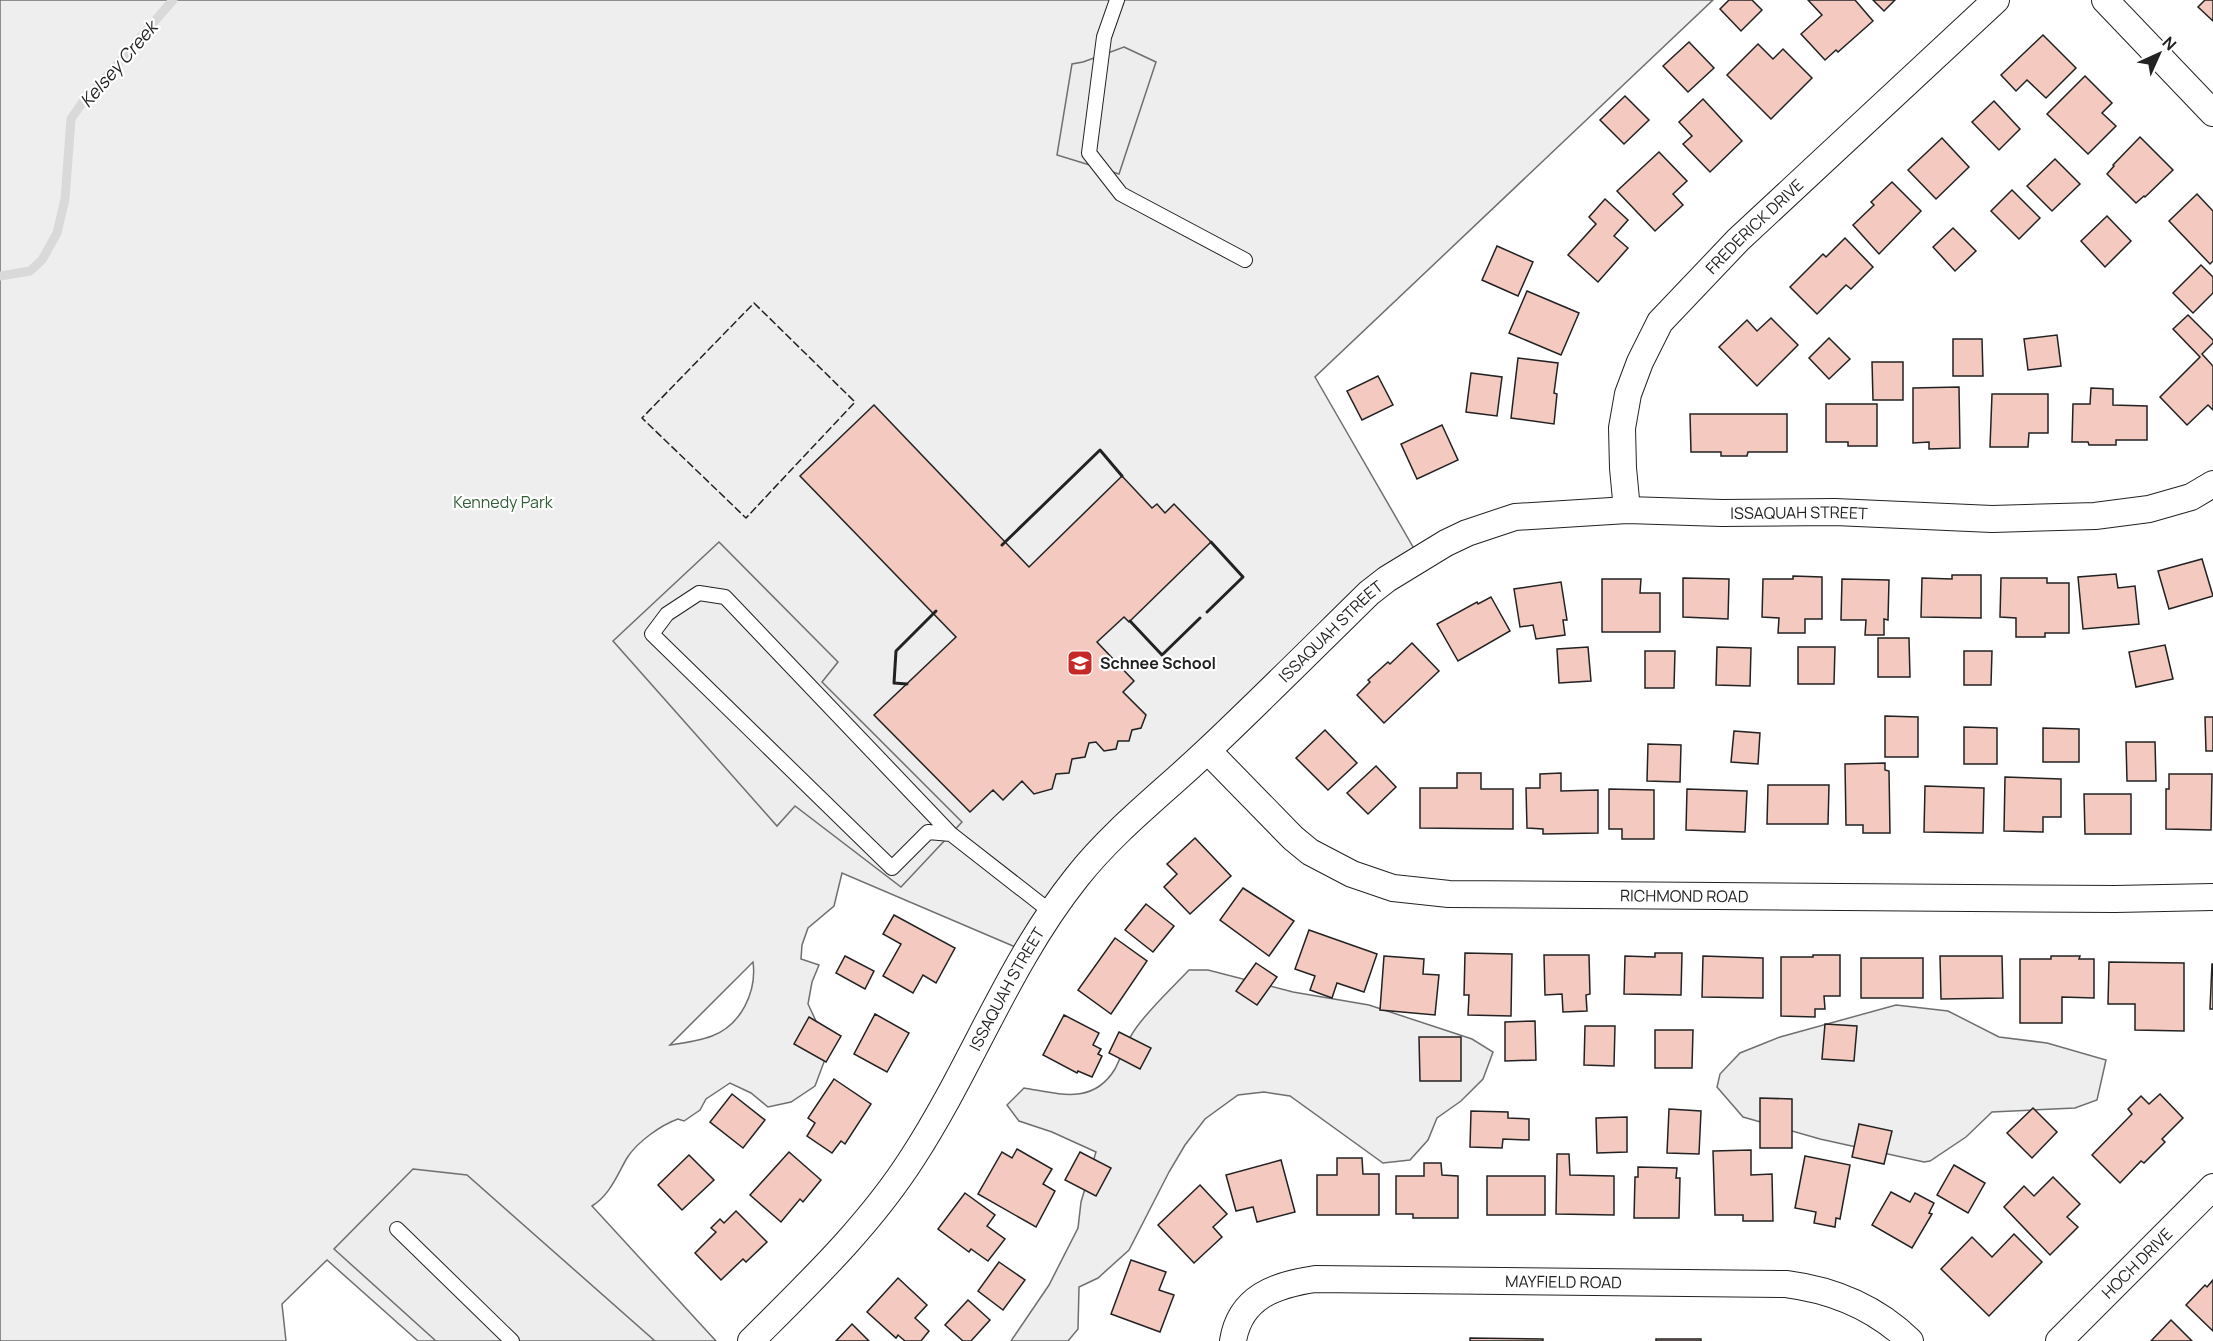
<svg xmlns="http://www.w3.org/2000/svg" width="2213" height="1341" font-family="Manrope,sans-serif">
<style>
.green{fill:#eee;stroke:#6f6f6f;stroke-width:1.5;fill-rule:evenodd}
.parking{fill:#ededed;stroke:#6f6f6f;stroke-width:1.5}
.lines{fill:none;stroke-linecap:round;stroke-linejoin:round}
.stream{stroke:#d9d9d9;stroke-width:9}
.building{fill:#f3c9c0;stroke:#222;stroke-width:1.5}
.service-casing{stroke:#222;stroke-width:16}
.minor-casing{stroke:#222;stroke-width:28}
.service{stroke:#fff;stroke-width:14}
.minor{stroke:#fff;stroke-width:26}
.fence{stroke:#222;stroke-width:1.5;stroke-dasharray:8 3;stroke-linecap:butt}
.wall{stroke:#222;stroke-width:3}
.labels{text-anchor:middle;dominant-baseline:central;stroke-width:4.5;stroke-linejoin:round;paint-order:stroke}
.street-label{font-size:16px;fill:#222;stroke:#fff}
.park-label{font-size:16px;fill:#2f5e38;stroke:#fff}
.poi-label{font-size:16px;font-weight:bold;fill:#222;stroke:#fff;text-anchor:start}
.water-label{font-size:18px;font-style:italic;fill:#222;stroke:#fff}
</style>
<rect width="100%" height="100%" fill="#fff"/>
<!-- green -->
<g class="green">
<path d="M 0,0 L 1713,0 L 1315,377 L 1420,559 L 1125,827 L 1027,952 L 842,873 L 834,906 L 808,928 L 802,945 L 801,959 L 819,965 L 812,982 L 808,1004 L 823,1036 L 824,1062 L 815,1086 L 791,1102 L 768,1107 L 751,1093 L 730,1083 L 706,1099 L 700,1110 L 684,1121 L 678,1119 C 661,1125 637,1142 627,1158 C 617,1175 610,1195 592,1206 L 716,1341 L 418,1341 L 327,1260 L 282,1304 L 286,1341 L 0,1341 ZM 753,962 C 757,992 741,1025 712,1036 C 699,1041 684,1043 670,1045 Z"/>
<path d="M 1189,970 L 1208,970 L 1293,992 L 1369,1005 L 1472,1039 L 1493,1052 L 1483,1079 L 1461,1101 L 1437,1118 L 1428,1140 L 1410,1160 L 1383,1163 L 1290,1096 L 1264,1092 L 1238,1095 L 1205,1119 L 1185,1145 L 1169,1172 L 1129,1250 L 1098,1278 L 1079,1287 L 1078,1329 L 1068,1341 L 1011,1341 L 1049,1285 L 1078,1228 L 1081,1202 L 1096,1152 L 1052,1132 L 1019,1121 L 1007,1105 L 1024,1088 C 1060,1094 1093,1105 1115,1069 C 1122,1055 1127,1040 1136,1028 C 1151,1007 1171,989 1189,970 Z"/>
<polygon points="1896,1005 1948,1011 1999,1037 2047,1043 2106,1060 2097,1100 2075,1108 1992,1112 1966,1137 1930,1161 1924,1162 1820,1139 1743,1117 1717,1087 1720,1074 1740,1053 1780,1037"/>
</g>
<!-- parking -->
<g class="parking">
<polygon points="1124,47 1156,62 1119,174 1057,155 1072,64 1083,62"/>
<polygon points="719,542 838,662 822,682 962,822 901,887 795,806 777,826 613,641"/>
<polygon points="413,1169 467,1175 655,1341 436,1341 334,1249"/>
</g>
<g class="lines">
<!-- stream -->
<polyline class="stream" points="0,276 30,271 42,260 57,233 65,199 71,119 84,100 107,76 173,0"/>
</g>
<!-- building -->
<g class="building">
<polygon points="1729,0 1752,0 1762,10 1741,31 1720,9"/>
<polygon points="1808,0 1855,0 1873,21 1838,52 1836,50 1825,60 1801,34 1822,15"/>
<polygon points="1873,0 1895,0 1884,11"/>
<polygon points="2205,0 2213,0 2213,21 2198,7"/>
<polygon points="2043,35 2076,68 2046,98 2027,80 2016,91 2001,75"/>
<polygon points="1689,42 1714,68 1688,92 1663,66"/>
<polygon points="1758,44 1773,59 1783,49 1812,78 1771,119 1727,75"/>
<polygon points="2085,76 2112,103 2102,113 2116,126 2088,154 2047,114"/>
<polygon points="1625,96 1649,120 1624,144 1600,120"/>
<polygon points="1703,99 1742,141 1710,172 1683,144 1692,136 1679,122"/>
<polygon points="1994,101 2020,129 1999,150 1972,122"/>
<polygon points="2140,137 2173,170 2145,197 2144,196 2136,203 2107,174 2114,166 2113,165"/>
<polygon points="1942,138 1969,167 1936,199 1908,170"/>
<polygon points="1659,152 1687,181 1673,194 1683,205 1655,231 1617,191"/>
<polygon points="2055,159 2080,184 2052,211 2027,186"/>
<polygon points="1892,182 1921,211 1879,254 1853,225 1874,205 1871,202"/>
<polygon points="2012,190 2040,218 2019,239 1991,211"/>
<polygon points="2197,194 2213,211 2213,261 2210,264 2169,221"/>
<polygon points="1605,199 1628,220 1614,236 1628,248 1598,282 1568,255 1596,224 1589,217"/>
<polygon points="2107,216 2131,241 2105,267 2081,241"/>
<polygon points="1953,228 1976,251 1955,271 1933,247"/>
<polygon points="1845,238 1873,267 1851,289 1846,285 1817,314 1790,287 1823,254 1826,257"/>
<polygon points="1497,246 1533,262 1518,296 1482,280"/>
<polygon points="2201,265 2213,277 2213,293 2193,313 2173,293"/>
<polygon points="1527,291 1579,313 1561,355 1509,333"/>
<polygon points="2188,315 2213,340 2213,343 2202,354 2213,366 2213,410 2208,405 2187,425 2160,397 2200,357 2173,329"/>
<polygon points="1771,318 1798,345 1757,386 1719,347 1747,320 1757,331"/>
<polygon points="2057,335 2061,366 2028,370 2024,339"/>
<polygon points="1829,338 1850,359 1829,379 1809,358"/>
<polygon points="1953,339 1982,339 1983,376 1953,376"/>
<polygon points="1518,358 1558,363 1554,393 1557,394 1554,424 1511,418"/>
<polygon points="1872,362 1903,362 1903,400 1873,400"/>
<polygon points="1471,373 1502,377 1497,416 1466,412"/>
<polygon points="1378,376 1393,405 1362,420 1347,391"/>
<polygon points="1959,387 1960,448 1929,449 1929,442 1913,443 1913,388"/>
<polygon points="2091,388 2113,389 2113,405 2147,406 2147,440 2116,440 2116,445 2089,445 2088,442 2072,442 2073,404 2090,404"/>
<polygon points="1992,394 2048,394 2048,433 2029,433 2028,447 1990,447"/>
<polygon points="1826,404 1877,404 1877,446 1848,446 1848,442 1826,442"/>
<polygon points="874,405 1029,567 1122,476 1152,508 1157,504 1165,513 1174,504 1211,542 1129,622 1124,617 1097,642 1134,681 1123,692 1146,715 1141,728 1132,730 1129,741 1118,741 1116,749 1104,751 1096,742 1089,743 1085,757 1072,759 1069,773 1056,774 1052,789 1034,794 1022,781 1003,800 993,790 970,812 874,715 956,637 800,476"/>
<polygon points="1690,414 1787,414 1787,452 1748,452 1747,456 1721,456 1721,452 1691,452"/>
<polygon points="1442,425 1458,460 1417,479 1401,444"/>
<polygon points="2202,559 2213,596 2169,609 2158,571"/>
<polygon points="2116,574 2118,588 2135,586 2139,624 2083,629 2078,577"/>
<polygon points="1952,575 1981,575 1981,618 1921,617 1922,578 1952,579"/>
<polygon points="1793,576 1822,577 1822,619 1805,619 1805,633 1778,633 1779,618 1762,617 1763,579 1793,579"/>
<polygon points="1683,578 1729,579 1728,619 1683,617"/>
<polygon points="2001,578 2047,578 2047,583 2069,583 2069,633 2045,633 2045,637 2016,637 2016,618 2000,617"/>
<polygon points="1602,579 1641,579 1640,593 1660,593 1660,632 1602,632"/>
<polygon points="1842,579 1889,580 1888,620 1884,619 1884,635 1865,635 1866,620 1841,620"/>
<polygon points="1561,582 1567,620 1563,620 1565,635 1536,639 1533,625 1520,627 1514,589"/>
<polygon points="1491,597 1510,631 1458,661 1437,624 1477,602 1478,604"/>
<polygon points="1878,638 1909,638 1910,677 1878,677"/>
<polygon points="1412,643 1439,671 1384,723 1357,695 1370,682 1368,680 1388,662 1390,664"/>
<polygon points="2165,645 2173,679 2136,687 2129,652"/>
<polygon points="1588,647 1591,681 1559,683 1557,649"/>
<polygon points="1717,647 1751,648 1750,686 1716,685"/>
<polygon points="1798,647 1835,647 1834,684 1798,684"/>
<polygon points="1645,651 1675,651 1674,688 1645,688"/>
<polygon points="1964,651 1992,651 1991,685 1964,685"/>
<polygon points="1885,716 1918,717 1918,757 1885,757"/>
<polygon points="2205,717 2213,717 2213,751 2206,751"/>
<polygon points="1964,727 1997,728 1997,764 1964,764"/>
<polygon points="2043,728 2079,729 2079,762 2043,762"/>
<polygon points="1325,730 1357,763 1328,790 1296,758"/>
<polygon points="1734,731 1760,733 1758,764 1731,762"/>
<polygon points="2126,742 2155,742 2156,781 2127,781"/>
<polygon points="1648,744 1681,745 1680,782 1647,781"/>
<polygon points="1885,763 1885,770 1889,771 1890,833 1863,833 1863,825 1846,825 1845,764"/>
<polygon points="1376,766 1396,787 1368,814 1347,793"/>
<polygon points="1457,773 1481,773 1481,789 1513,789 1513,829 1420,828 1420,788 1457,788"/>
<polygon points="1561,773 1561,791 1598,790 1598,833 1543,834 1543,829 1527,828 1526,788 1540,788 1540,774"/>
<polygon points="2169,774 2212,774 2211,830 2166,829 2166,789 2169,789"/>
<polygon points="2005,777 2061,779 2061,817 2043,817 2043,832 2004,831"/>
<polygon points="1768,785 1829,785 1828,824 1767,824"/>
<polygon points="1925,786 1984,788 1983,833 1924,832"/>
<polygon points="1609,789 1654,790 1654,839 1622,839 1622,829 1609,829"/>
<polygon points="1687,789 1747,791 1745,832 1686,830"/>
<polygon points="2084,794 2131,794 2131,834 2085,834"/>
<polygon points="1195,838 1231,876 1190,914 1164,887 1177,874 1167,864"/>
<polygon points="1243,888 1294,921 1269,956 1220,920"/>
<polygon points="1146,904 1174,926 1153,952 1125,930"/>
<polygon points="894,915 955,948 936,983 923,975 913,993 883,976 901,944 883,934"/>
<polygon points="1309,930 1377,954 1364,992 1337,983 1332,998 1310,990 1315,976 1295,969"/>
<polygon points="1115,938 1147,961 1111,1014 1078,990"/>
<polygon points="1465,953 1512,954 1511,1016 1468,1015 1469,995 1464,995"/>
<polygon points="1655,953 1682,953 1681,995 1624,994 1625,956 1655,957"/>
<polygon points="1544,955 1589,955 1590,994 1586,995 1587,1011 1563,1012 1562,994 1545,995"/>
<polygon points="1813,955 1840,955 1840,996 1824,996 1825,1009 1815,1009 1815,1017 1781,1016 1781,957 1813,957"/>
<polygon points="845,956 874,971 865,989 836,973"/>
<polygon points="1384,956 1424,959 1423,974 1439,975 1435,1015 1380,1010"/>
<polygon points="1703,956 1763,958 1763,998 1702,997"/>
<polygon points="1940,956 2002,956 2003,998 1941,999"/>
<polygon points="2051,956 2080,956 2079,959 2094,959 2094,998 2062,997 2062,1023 2020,1023 2020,959 2051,959"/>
<rect x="1861" y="958" width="62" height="40"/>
<polygon points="2109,962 2184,963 2184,1031 2135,1030 2135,1004 2108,1004"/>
<polygon points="1256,963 1277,977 1257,1005 1236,991"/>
<polygon points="2212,964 2213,964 2213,1009 2210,1009"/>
<polygon points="875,1014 909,1033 887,1072 854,1054"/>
<polygon points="1064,1015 1099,1033 1093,1045 1101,1049 1098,1054 1102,1056 1092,1077 1078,1071 1077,1073 1043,1055"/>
<polygon points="809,1017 841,1036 826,1062 794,1044"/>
<polygon points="1535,1021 1536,1060 1505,1061 1505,1022"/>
<polygon points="1825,1024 1857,1026 1854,1061 1822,1059"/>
<polygon points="1585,1026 1615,1026 1614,1066 1584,1065"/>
<polygon points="1655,1030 1693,1030 1692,1068 1655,1068"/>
<polygon points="1119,1032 1151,1048 1140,1069 1109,1053"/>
<polygon points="1419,1037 1461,1037 1461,1081 1420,1081"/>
<polygon points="834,1079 871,1104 845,1144 841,1141 832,1153 807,1136 815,1123 808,1118"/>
<polygon points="732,1094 765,1120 743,1148 710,1122"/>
<polygon points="2160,1094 2183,1118 2162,1139 2165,1142 2144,1163 2141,1161 2120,1183 2092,1155 2132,1114 2128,1109 2141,1096 2149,1104"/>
<polygon points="1760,1098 1792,1099 1792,1148 1760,1148"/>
<polygon points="2033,1108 2057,1132 2032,1158 2007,1133"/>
<polygon points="1669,1109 1701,1111 1699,1154 1667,1153"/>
<polygon points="1471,1111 1508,1112 1508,1118 1529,1119 1529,1140 1503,1139 1502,1148 1470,1147"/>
<polygon points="1627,1117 1627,1152 1597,1153 1596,1118"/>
<polygon points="1859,1124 1892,1131 1884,1164 1852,1157"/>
<polygon points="1017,1149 1052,1169 1043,1184 1055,1191 1036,1227 978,1194 1002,1152 1012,1158"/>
<polygon points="1751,1150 1751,1175 1772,1174 1773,1221 1743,1221 1743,1215 1715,1215 1713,1151"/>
<polygon points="789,1152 821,1180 803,1202 800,1199 781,1222 750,1195"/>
<polygon points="1080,1152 1111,1168 1096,1196 1065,1180"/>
<polygon points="1557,1154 1569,1154 1570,1175 1614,1176 1614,1215 1556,1214"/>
<polygon points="689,1155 714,1180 682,1210 658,1185"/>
<polygon points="1805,1156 1850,1165 1840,1219 1836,1218 1835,1227 1814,1223 1816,1212 1795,1208"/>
<polygon points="1337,1158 1362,1158 1363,1174 1379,1174 1379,1215 1317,1215 1317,1175 1337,1175"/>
<polygon points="1281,1160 1295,1212 1257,1222 1253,1207 1236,1211 1226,1175"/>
<polygon points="1424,1163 1441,1163 1442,1175 1458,1176 1458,1218 1413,1218 1413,1214 1396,1214 1396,1176 1424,1176"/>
<polygon points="1954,1165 1985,1183 1968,1213 1937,1195"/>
<polygon points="1638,1167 1677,1168 1676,1178 1680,1178 1679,1218 1634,1218 1635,1177 1638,1177"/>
<rect x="1487" y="1176" width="58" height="39"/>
<polygon points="2053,1177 2080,1204 2067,1217 2078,1227 2050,1255 2004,1207 2024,1186 2034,1196"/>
<polygon points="1200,1185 1227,1214 1213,1227 1222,1237 1194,1263 1158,1225"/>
<polygon points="1891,1192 1910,1202 1915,1193 1934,1203 1929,1213 1932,1214 1912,1248 1872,1225"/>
<polygon points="965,1193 995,1215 987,1226 1005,1239 988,1261 971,1249 969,1252 938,1229"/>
<polygon points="736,1211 767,1242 746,1262 743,1259 721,1280 695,1253 716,1232 711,1228 720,1219 724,1223"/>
<polygon points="2014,1234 2042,1262 1989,1316 1941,1269 1972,1237 1992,1257"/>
<polygon points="1131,1260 1166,1272 1159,1290 1174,1295 1160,1332 1111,1314"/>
<polygon points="999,1262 1025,1280 1003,1310 978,1291"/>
<polygon points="898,1278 927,1305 915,1318 929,1331 921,1341 905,1341 898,1335 896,1338 867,1312"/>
<polygon points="2213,1280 2213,1331 2186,1305 2205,1285 2207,1287"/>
<polygon points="968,1300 990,1320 971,1341 963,1341 945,1325"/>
<polygon points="2171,1320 2192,1341 2151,1341"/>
<polygon points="852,1324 869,1341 836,1341"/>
<polygon points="1470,1338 1543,1339 1543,1341 1470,1341"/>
<rect x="1656" y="1339" width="45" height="2"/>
</g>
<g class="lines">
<!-- service casing -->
<g class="service-casing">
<g id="service">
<polyline points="1117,0 1104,37 1089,153 1121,194 1245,260"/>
<polyline points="951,834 928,832 892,868 652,634 667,614 699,593 725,597 951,834 1051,912"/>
<polyline points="397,1229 512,1341"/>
</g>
</g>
<!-- minor casing -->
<g class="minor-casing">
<g id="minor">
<polyline points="2105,0 2213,113"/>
<path id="s1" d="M 1627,510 L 1623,468 L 1622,428 L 1628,394 L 1640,362 L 1660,322 L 1738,240 L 1996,0"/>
<path id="s2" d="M 1208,751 L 1293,838 L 1310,852 L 1352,874 L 1393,888 L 1449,894 L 2115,899 L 2213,897"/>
<path id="s3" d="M 751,1341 C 809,1283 869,1226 913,1157 C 972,1066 1009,962 1077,877 C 1114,830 1164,792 1207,751 C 1262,699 1315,646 1369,593 L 1387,579 L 1446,543 L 1467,533 L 1515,517 L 1627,510 L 1722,513 L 1835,512 L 1992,519 L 2095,516 L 2149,509 L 2191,497 L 2213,484"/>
<path id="s4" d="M 1233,1341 C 1240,1297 1275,1285 1315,1279 L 1786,1284 C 1833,1290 1875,1307 1910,1341"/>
<path id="s5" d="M 2059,1341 L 2213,1187"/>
</g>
</g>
<!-- service -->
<use href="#service" class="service"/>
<!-- minor -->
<use href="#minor" class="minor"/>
<!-- fence -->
<polygon class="fence" points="754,303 855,402 746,518 642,418"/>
<!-- wall -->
<g class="wall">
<polyline points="1002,545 1100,450 1122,476"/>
<polyline points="1207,612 1243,577 1211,542"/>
<polyline points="1130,621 1162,655 1200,618"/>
<polyline points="907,684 894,683 896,651 936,611"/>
</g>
</g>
<!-- icons -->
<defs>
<g id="school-square" transform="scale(1.35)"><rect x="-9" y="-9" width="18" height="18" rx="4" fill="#c62828" stroke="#fff"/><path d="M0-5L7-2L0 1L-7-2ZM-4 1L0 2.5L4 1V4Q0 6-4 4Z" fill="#fff"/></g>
</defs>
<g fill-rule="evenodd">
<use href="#school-square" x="1080" y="663"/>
</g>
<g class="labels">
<!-- street labels -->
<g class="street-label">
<text stroke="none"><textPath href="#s1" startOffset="330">FREDERICK DRIVE</textPath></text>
<text stroke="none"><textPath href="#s3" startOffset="1428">ISSAQUAH STREET</textPath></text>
<text stroke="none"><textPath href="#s3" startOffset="924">ISSAQUAH STREET</textPath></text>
<text stroke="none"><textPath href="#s2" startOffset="526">RICHMOND ROAD</textPath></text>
<text stroke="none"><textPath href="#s3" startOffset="438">ISSAQUAH STREET</textPath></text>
<text stroke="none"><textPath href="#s5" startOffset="110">HOCH DRIVE</textPath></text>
<text stroke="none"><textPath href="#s4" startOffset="360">MAYFIELD ROAD</textPath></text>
</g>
<!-- park labels -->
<g class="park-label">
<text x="503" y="502">Kennedy Park</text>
</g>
<!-- poi labels -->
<g class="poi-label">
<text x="1100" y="663">Schnee School</text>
</g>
<!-- water labels -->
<g class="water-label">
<text transform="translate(118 64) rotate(-49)">Kelsey Creek</text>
</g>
</g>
<!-- north arrow -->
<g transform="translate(2159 54) rotate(45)" stroke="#ffffff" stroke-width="4.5" paint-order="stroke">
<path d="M0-4.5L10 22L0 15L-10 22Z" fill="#222222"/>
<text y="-9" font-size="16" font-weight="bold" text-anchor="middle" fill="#222222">N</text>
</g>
</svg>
